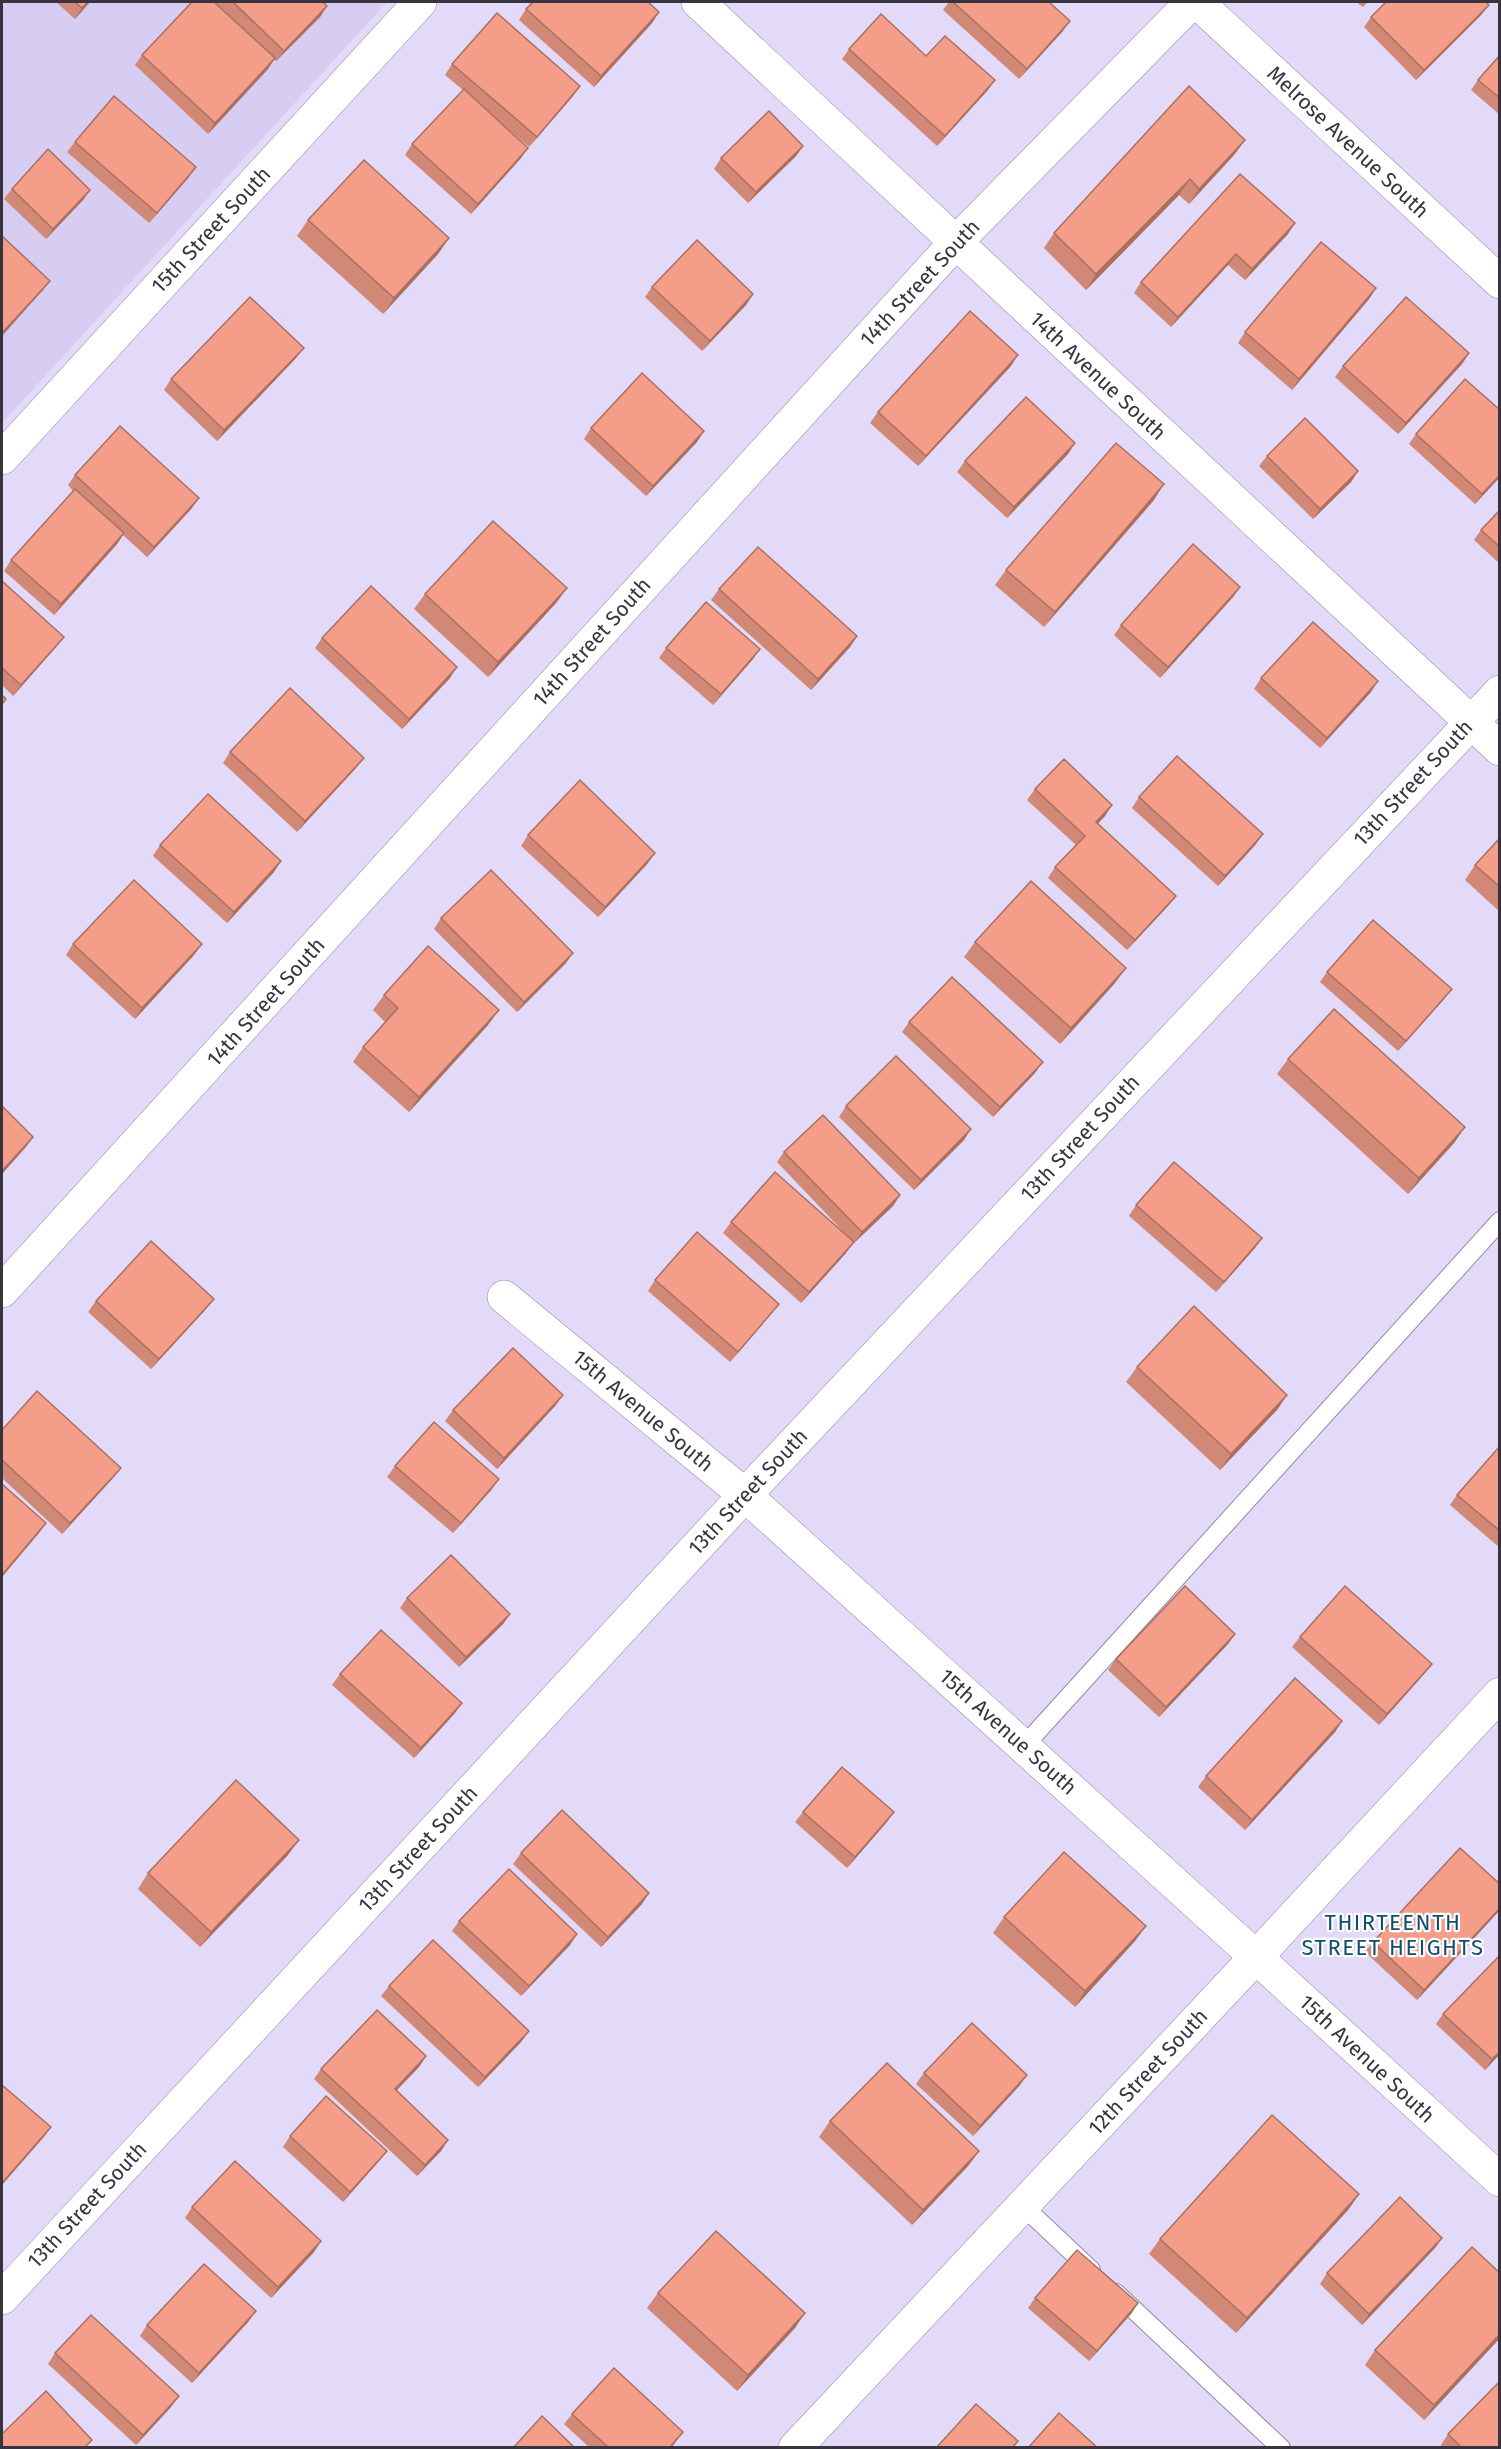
<svg xmlns="http://www.w3.org/2000/svg" width="1501" height="2449" font-family="'Fira Sans',sans-serif">
<style>
.built{fill:#d7ccf1}
.lines{fill:none;stroke-linecap:round;stroke-linejoin:round}
.service-casing{stroke:#938ba7;stroke-width:20}
.minor-casing{stroke:#938ba7;stroke-width:34}
.service{stroke:#fff;stroke-width:18}
.minor{stroke:#fff;stroke-width:33}
.wall{fill:#d28876}
.shaded-wall{fill:#ab6f60}
.building{fill:#f49e89;stroke:#ab6f60;stroke-width:1.5}
.labels{text-anchor:middle;dominant-baseline:central;stroke-width:4.5;stroke-linejoin:round;paint-order:stroke}
.street-label{font-size:21px;fill:#37333f;stroke:#fff}
.neighbourhood-label{font-size:22px;letter-spacing:1.5px;fill:#124d6e;stroke:#fff}
</style>
<rect width="100%" height="100%" fill="#e2daf8"/>
<!-- built -->
<polygon class="built" points="2,2 387,2 2,423"/>
<g class="lines">
<!-- service casing -->
<g class="service-casing">
<g id="service">
<polyline points="1024,1746 1500,1221"/>
<polyline points="1023,2206 1091,2270"/>
<polyline points="1116,2293 1281,2448"/>
</g>
</g>
<!-- minor casing -->
<g class="minor-casing">
<g id="minor">
<polyline points="698,2 1500,749"/>
<polyline points="1197,2 1500,282"/>
<polyline points="2,458 420,2"/>
<polyline points="2,1291 955,243 1192,2"/>
<polyline points="504,1297 745,1495 1256,1957 1500,2180"/>
<polyline points="2,2298 745,1495 1500,692"/>
<polyline points="795,2448 1256,1957 1500,1694"/>
</g>
</g>
<!-- service -->
<use href="#service" class="service"/>
<!-- minor -->
<use href="#minor" class="minor"/>
</g>
<!-- wall -->
<g class="wall">
<polygon points="56,2 90,2 75,19"/>
<polygon points="214,2 323,2 327,6 320,17 276,61 274,59 268,69 208,134 135,65 142,55"/>
<polygon points="949,2 1049,2 1063,31 1019,79 943,10"/>
<polygon points="1356,2 1368,2 1363,7"/>
<polygon points="1489,5 1481,15 1416,80 1364,27 1371,17"/>
<polygon points="526,9 659,12 652,23 594,87 519,20"/>
<polygon points="849,49 926,56 995,80 987,91 937,146 842,59"/>
<polygon points="1500,55 1500,115 1471,90 1478,80"/>
<polygon points="452,64 573,96 529,147 507,128 521,158 471,214 405,155 412,144 463,90 445,75"/>
<polygon points="1245,140 1234,155 1189,204 1179,195 1086,290 1044,248 1054,233"/>
<polygon points="75,142 189,177 149,223 67,152"/>
<polygon points="803,146 796,156 748,203 714,169 721,158"/>
<polygon points="12,189 90,190 83,200 46,239 4,199"/>
<polygon points="308,220 449,238 438,254 383,314 297,236"/>
<polygon points="1288,234 1245,280 1228,265 1171,327 1134,293 1141,282"/>
<polygon points="652,287 753,294 746,305 702,351 645,297"/>
<polygon points="1376,288 1369,299 1292,390 1238,343 1245,332"/>
<polygon points="1469,353 1462,364 1398,434 1335,377 1343,366"/>
<polygon points="296,358 217,441 164,390 171,379"/>
<polygon points="1011,366 918,466 870,423 878,412"/>
<polygon points="1500,410 1500,477 1475,504 1409,444 1416,434"/>
<polygon points="591,428 704,431 697,442 646,496 584,439"/>
<polygon points="1075,443 1068,454 1007,518 957,472 965,461"/>
<polygon points="1267,456 1358,471 1351,482 1313,519 1259,466"/>
<polygon points="75,475 192,508 147,557 123,535 117,544 54,615 4,571 11,560 73,491 68,485"/>
<polygon points="1154,500 1044,627 995,585 1006,570"/>
<polygon points="1500,510 1500,564 1474,540 1481,530"/>
<polygon points="2,581 64,637 56,647 13,696 2,685"/>
<polygon points="1240,587 1233,597 1160,678 1114,635 1121,625"/>
<polygon points="567,588 556,603 488,677 414,609 425,594"/>
<polygon points="719,589 857,636 850,647 811,690 711,600"/>
<polygon points="322,638 450,678 402,729 315,648"/>
<polygon points="666,648 760,649 753,659 713,705 659,658"/>
<polygon points="1261,678 1371,692 1320,748 1254,689"/>
<polygon points="230,752 356,768 297,832 223,763"/>
<polygon points="1035,789 1105,816 1098,823 1176,896 1168,906 1127,950 1048,878 1055,867 1076,845 1027,800"/>
<polygon points="1139,797 1256,844 1218,886 1132,808"/>
<polygon points="528,835 648,863 598,917 521,846"/>
<polygon points="1500,838 1500,912 1465,880 1475,865"/>
<polygon points="160,845 274,872 227,923 153,856"/>
<polygon points="441,918 566,963 517,1012 434,929"/>
<polygon points="975,942 1115,983 1060,1044 964,957"/>
<polygon points="73,944 194,955 135,1019 66,955"/>
<polygon points="1327,972 1444,999 1398,1051 1320,982"/>
<polygon points="384,995 488,1025 409,1112 353,1062 363,1047 385,1022 373,1010"/>
<polygon points="909,1022 1035,1073 993,1117 902,1032"/>
<polygon points="1288,1059 1465,1127 1454,1143 1408,1194 1277,1074"/>
<polygon points="846,1106 964,1140 914,1190 839,1117"/>
<polygon points="784,1152 900,1195 893,1206 854,1243 777,1162"/>
<polygon points="1136,1205 1262,1238 1255,1248 1216,1292 1129,1216"/>
<polygon points="731,1222 846,1253 801,1303 723,1233"/>
<polygon points="655,1280 771,1314 730,1362 648,1291"/>
<polygon points="96,1301 206,1309 151,1369 88,1312"/>
<polygon points="1137,1367 1287,1395 1277,1410 1220,1470 1126,1382"/>
<polygon points="563,1395 555,1406 497,1469 445,1421 453,1410"/>
<polygon points="2,1430 113,1478 62,1534 2,1478"/>
<polygon points="1500,1446 1500,1548 1450,1505 1457,1495"/>
<polygon points="395,1466 492,1489 453,1533 387,1477"/>
<polygon points="407,1598 510,1614 503,1624 459,1667 400,1608"/>
<polygon points="1235,1634 1228,1644 1159,1717 1108,1670 1116,1659"/>
<polygon points="1300,1637 1432,1664 1424,1674 1379,1725 1292,1647"/>
<polygon points="340,1674 455,1713 414,1758 332,1685"/>
<polygon points="1342,1721 1335,1732 1245,1830 1198,1787 1206,1776"/>
<polygon points="803,1812 894,1812 886,1823 847,1868 795,1822"/>
<polygon points="521,1853 642,1904 601,1947 513,1864"/>
<polygon points="288,1855 200,1947 138,1889 148,1873"/>
<polygon points="1500,1884 1500,1910 1417,2000 1365,1952 1373,1942"/>
<polygon points="1004,1917 1146,1926 1135,1941 1075,2007 993,1933"/>
<polygon points="459,1921 570,1945 521,1996 452,1931"/>
<polygon points="1500,1955 1500,2054 1485,2070 1436,2024 1443,2014"/>
<polygon points="389,1986 529,2031 521,2042 478,2087 381,1996"/>
<polygon points="426,2056 419,2067 396,2091 448,2140 441,2151 417,2176 314,2079 321,2069"/>
<polygon points="924,2073 1020,2085 973,2136 916,2084"/>
<polygon points="830,2121 979,2151 968,2166 912,2225 819,2137"/>
<polygon points="290,2136 387,2151 379,2161 343,2202 283,2147"/>
<polygon points="1359,2194 1348,2210 1236,2333 1149,2254 1160,2239"/>
<polygon points="192,2207 314,2252 271,2298 185,2218"/>
<polygon points="1442,2238 1435,2248 1362,2325 1320,2284 1327,2273"/>
<polygon points="658,2293 795,2328 737,2391 647,2308"/>
<polygon points="1035,2298 1138,2303 1131,2314 1089,2361 1028,2308"/>
<polygon points="256,2311 248,2322 192,2383 140,2336 147,2325"/>
<polygon points="1500,2338 1424,2420 1365,2365 1375,2350"/>
<polygon points="55,2353 171,2407 136,2445 48,2364"/>
<polygon points="572,2414 683,2432 671,2448 590,2448 564,2424"/>
<polygon points="1448,2434 1500,2448 1439,2448"/>
</g>
<!-- shaded-wall -->
<g class="shaded-wall">
<polygon points="88,2 90,2 75,19 82,8"/>
<polygon points="1489,5 1481,15 1416,80 1424,70"/>
<polygon points="327,6 320,17 276,61 284,51"/>
<polygon points="659,12 652,23 594,87 601,76"/>
<polygon points="1070,21 1063,31 1019,79 1027,69"/>
<polygon points="275,58 268,69 208,134 215,123"/>
<polygon points="995,80 987,91 937,146 945,136"/>
<polygon points="580,86 573,96 529,147 537,137"/>
<polygon points="1245,140 1234,155 1189,204 1199,189"/>
<polygon points="803,146 796,156 748,203 756,192"/>
<polygon points="528,148 521,158 471,214 478,204"/>
<polygon points="196,167 189,177 149,223 157,213"/>
<polygon points="1190,179 1179,195 1086,290 1096,274"/>
<polygon points="90,190 83,200 46,239 53,229"/>
<polygon points="1295,223 1288,234 1245,280 1252,269"/>
<polygon points="449,238 438,254 383,314 394,298"/>
<polygon points="1236,254 1228,265 1171,327 1178,317"/>
<polygon points="50,281 42,291 2,336 2,333"/>
<polygon points="1376,288 1369,299 1292,390 1299,379"/>
<polygon points="753,294 746,305 702,351 710,341"/>
<polygon points="304,348 296,358 217,441 224,430"/>
<polygon points="1469,353 1462,364 1398,434 1406,423"/>
<polygon points="1018,355 1011,366 918,466 926,456"/>
<polygon points="704,431 697,442 646,496 653,486"/>
<polygon points="1075,443 1068,454 1007,518 1014,507"/>
<polygon points="1358,471 1351,482 1313,519 1320,509"/>
<polygon points="1500,475 1500,477 1475,504 1482,494"/>
<polygon points="1164,484 1154,500 1044,627 1055,612"/>
<polygon points="199,498 192,508 147,557 154,547"/>
<polygon points="124,533 117,544 54,615 61,604"/>
<polygon points="1240,587 1233,597 1160,678 1168,667"/>
<polygon points="567,588 556,603 488,677 498,662"/>
<polygon points="857,636 850,647 811,690 818,679"/>
<polygon points="64,637 56,647 13,696 21,685"/>
<polygon points="760,649 753,659 713,705 721,694"/>
<polygon points="457,667 450,678 402,729 409,719"/>
<polygon points="1378,681 1371,692 1320,748 1327,738"/>
<polygon points="364,758 356,768 297,832 305,821"/>
<polygon points="1112,805 1105,816 1089,833 1096,822"/>
<polygon points="1263,834 1256,844 1218,886 1225,876"/>
<polygon points="655,853 648,863 598,917 605,907"/>
<polygon points="281,861 274,872 227,923 234,912"/>
<polygon points="1176,896 1168,906 1127,950 1135,940"/>
<polygon points="202,944 194,955 135,1019 142,1008"/>
<polygon points="573,953 566,963 517,1012 524,1002"/>
<polygon points="1126,968 1115,983 1060,1044 1071,1028"/>
<polygon points="1452,989 1444,999 1398,1051 1406,1041"/>
<polygon points="499,1010 488,1025 409,1112 419,1097"/>
<polygon points="1043,1062 1035,1073 993,1117 1000,1107"/>
<polygon points="1465,1127 1454,1143 1408,1194 1419,1178"/>
<polygon points="971,1129 964,1140 914,1190 921,1180"/>
<polygon points="33,1137 26,1147 2,1174 2,1171"/>
<polygon points="900,1195 893,1206 854,1243 862,1232"/>
<polygon points="1262,1238 1255,1248 1216,1292 1224,1282"/>
<polygon points="854,1242 846,1253 801,1303 809,1292"/>
<polygon points="214,1299 206,1309 151,1369 159,1359"/>
<polygon points="779,1304 771,1314 730,1362 738,1352"/>
<polygon points="563,1395 555,1406 497,1469 504,1458"/>
<polygon points="1287,1395 1277,1410 1220,1470 1231,1454"/>
<polygon points="121,1468 113,1478 62,1534 70,1523"/>
<polygon points="499,1479 492,1489 453,1533 461,1523"/>
<polygon points="46,1523 39,1533 2,1577 2,1575"/>
<polygon points="510,1614 503,1624 459,1667 466,1657"/>
<polygon points="1235,1634 1228,1644 1159,1717 1166,1707"/>
<polygon points="1432,1664 1424,1674 1379,1725 1387,1714"/>
<polygon points="462,1703 455,1713 414,1758 421,1748"/>
<polygon points="1342,1721 1335,1732 1245,1830 1252,1820"/>
<polygon points="894,1812 886,1823 847,1868 855,1857"/>
<polygon points="299,1840 288,1855 200,1947 211,1932"/>
<polygon points="649,1893 642,1904 601,1947 608,1937"/>
<polygon points="1500,1908 1500,1910 1417,2000 1424,1990"/>
<polygon points="1146,1926 1135,1941 1075,2007 1085,1991"/>
<polygon points="577,1934 570,1945 521,1996 529,1986"/>
<polygon points="529,2031 521,2042 478,2087 485,2077"/>
<polygon points="1500,2052 1500,2054 1485,2070 1492,2059"/>
<polygon points="426,2056 419,2067 387,2100 395,2089"/>
<polygon points="1027,2075 1020,2085 973,2136 980,2126"/>
<polygon points="51,2127 43,2138 2,2185 2,2183"/>
<polygon points="448,2140 441,2151 417,2176 425,2165"/>
<polygon points="387,2151 379,2161 343,2202 350,2192"/>
<polygon points="979,2151 968,2166 912,2225 923,2210"/>
<polygon points="1359,2194 1348,2210 1236,2333 1247,2318"/>
<polygon points="1442,2238 1435,2248 1362,2325 1369,2314"/>
<polygon points="321,2241 314,2252 271,2298 278,2287"/>
<polygon points="1138,2303 1131,2314 1089,2361 1097,2351"/>
<polygon points="256,2311 248,2322 192,2383 199,2373"/>
<polygon points="805,2313 795,2328 737,2391 748,2375"/>
<polygon points="1500,2334 1500,2338 1424,2420 1434,2405"/>
<polygon points="179,2396 171,2407 136,2445 143,2435"/>
<polygon points="683,2432 671,2448 669,2448"/>
</g>
<!-- building -->
<g class="building">
<polygon points="75,2 88,2 82,8"/>
<polygon points="192,2 214,2 275,58 215,123 142,55"/>
<polygon points="233,2 323,2 327,6 284,51"/>
<polygon points="533,2 648,2 659,12 601,76 526,9"/>
<polygon points="953,2 1049,2 1070,21 1027,69"/>
<polygon points="1386,2 1486,2 1489,5 1424,70 1371,17"/>
<polygon points="497,13 580,86 537,137 452,64"/>
<polygon points="881,14 926,56 945,36 995,80 945,136 849,49"/>
<polygon points="1500,55 1500,98 1478,80"/>
<polygon points="1189,86 1245,140 1199,189 1190,179 1096,274 1054,233"/>
<polygon points="464,89 528,148 478,204 412,144"/>
<polygon points="114,96 196,167 157,213 75,142"/>
<polygon points="769,111 803,146 756,192 721,158"/>
<polygon points="48,149 90,190 53,229 12,189"/>
<polygon points="364,160 449,238 394,298 308,220"/>
<polygon points="1240,174 1295,223 1252,269 1236,254 1178,317 1141,282"/>
<polygon points="2,236 50,281 2,333"/>
<polygon points="697,240 753,294 710,341 652,287"/>
<polygon points="1321,242 1376,288 1299,379 1245,332"/>
<polygon points="250,297 304,348 224,430 171,379"/>
<polygon points="1406,297 1469,353 1406,423 1343,366"/>
<polygon points="970,311 1018,355 926,456 878,412"/>
<polygon points="642,373 704,431 653,486 591,428"/>
<polygon points="1465,379 1500,410 1500,475 1482,494 1416,434"/>
<polygon points="1026,397 1075,443 1014,507 965,461"/>
<polygon points="1305,418 1358,471 1320,509 1267,456"/>
<polygon points="120,426 199,498 154,547 75,475"/>
<polygon points="1116,443 1164,484 1055,612 1006,570"/>
<polygon points="75,489 124,533 61,604 11,560"/>
<polygon points="1500,510 1500,547 1481,530"/>
<polygon points="493,521 567,588 498,662 425,594"/>
<polygon points="1193,544 1240,587 1168,667 1121,625"/>
<polygon points="758,547 857,636 818,679 719,589"/>
<polygon points="2,581 64,637 21,685 2,668"/>
<polygon points="371,586 457,667 409,719 322,638"/>
<polygon points="706,602 760,649 721,694 666,648"/>
<polygon points="1313,622 1378,681 1327,738 1261,678"/>
<polygon points="290,688 364,758 305,821 230,752"/>
<polygon points="2,695 6,699 2,704"/>
<polygon points="1177,756 1263,834 1225,876 1139,797"/>
<polygon points="1064,759 1112,805 1096,822 1176,896 1135,940 1055,867 1085,836 1035,789"/>
<polygon points="580,780 655,853 605,907 528,835"/>
<polygon points="208,794 281,861 234,912 160,845"/>
<polygon points="1500,838 1500,887 1475,865"/>
<polygon points="491,870 573,953 524,1002 441,918"/>
<polygon points="134,880 202,944 142,1008 73,944"/>
<polygon points="1031,881 1126,968 1071,1028 975,942"/>
<polygon points="1373,920 1452,989 1406,1041 1327,972"/>
<polygon points="428,946 499,1010 419,1097 363,1047 398,1008 384,995"/>
<polygon points="952,977 1043,1062 1000,1107 909,1022"/>
<polygon points="1334,1009 1465,1127 1419,1178 1288,1059"/>
<polygon points="896,1056 971,1129 921,1180 846,1106"/>
<polygon points="2,1106 33,1137 2,1171"/>
<polygon points="823,1115 900,1195 862,1232 784,1152"/>
<polygon points="1174,1162 1262,1238 1224,1282 1136,1205"/>
<polygon points="775,1172 854,1242 809,1292 731,1222"/>
<polygon points="697,1232 779,1304 738,1352 655,1280"/>
<polygon points="151,1241 214,1299 159,1359 96,1301"/>
<polygon points="1194,1306 1287,1395 1231,1454 1137,1367"/>
<polygon points="513,1348 563,1395 504,1458 453,1410"/>
<polygon points="37,1391 121,1468 70,1523 2,1460 2,1430"/>
<polygon points="434,1422 499,1479 461,1523 395,1466"/>
<polygon points="1500,1446 1500,1531 1457,1495"/>
<polygon points="2,1484 46,1523 2,1575"/>
<polygon points="451,1555 510,1614 466,1657 407,1598"/>
<polygon points="1185,1586 1235,1634 1166,1707 1116,1659"/>
<polygon points="1345,1586 1432,1664 1387,1714 1300,1637"/>
<polygon points="381,1630 462,1703 421,1748 340,1674"/>
<polygon points="1295,1678 1342,1721 1252,1820 1206,1776"/>
<polygon points="842,1767 894,1812 855,1857 803,1812"/>
<polygon points="236,1780 299,1840 211,1932 148,1873"/>
<polygon points="562,1810 649,1893 608,1937 521,1853"/>
<polygon points="1460,1848 1500,1884 1500,1908 1424,1990 1373,1942"/>
<polygon points="1064,1852 1146,1926 1085,1991 1004,1917"/>
<polygon points="509,1869 577,1934 529,1986 459,1921"/>
<polygon points="433,1940 529,2031 485,2077 389,1986"/>
<polygon points="1500,1955 1500,2052 1492,2059 1443,2014"/>
<polygon points="377,2010 426,2056 395,2089 448,2140 425,2165 321,2069"/>
<polygon points="972,2023 1027,2075 980,2126 924,2073"/>
<polygon points="887,2063 979,2151 923,2210 830,2121"/>
<polygon points="2,2085 51,2127 2,2183"/>
<polygon points="326,2096 387,2151 350,2192 290,2136"/>
<polygon points="1272,2115 1359,2194 1247,2318 1160,2239"/>
<polygon points="235,2161 321,2241 278,2287 192,2207"/>
<polygon points="1400,2197 1442,2238 1369,2314 1327,2273"/>
<polygon points="716,2231 805,2313 748,2375 658,2293"/>
<polygon points="1472,2247 1500,2273 1500,2334 1434,2405 1375,2350"/>
<polygon points="1077,2250 1138,2303 1097,2351 1035,2298"/>
<polygon points="204,2264 256,2311 199,2373 147,2325"/>
<polygon points="91,2315 179,2396 143,2435 55,2353"/>
<polygon points="614,2368 683,2432 669,2448 609,2448 572,2414"/>
<polygon points="1500,2381 1500,2448 1462,2448 1448,2434"/>
<polygon points="46,2391 92,2440 84,2448 2,2448 2,2434"/>
<polygon points="976,2404 1018,2441 1012,2448 936,2448"/>
<polygon points="1059,2413 1098,2448 1028,2448"/>
<polygon points="542,2416 575,2448 513,2448"/>
</g>
<g class="labels">
<!-- street labels -->
<g class="street-label">
<text transform="translate(1348 142) rotate(43)">Melrose Avenue South</text>
<text transform="translate(211 230) rotate(-47)">15th Street South</text>
<text transform="translate(920 283) rotate(-47)">14th Street South</text>
<text transform="translate(1098 376) rotate(43)">14th Avenue South</text>
<text transform="translate(592 642) rotate(-48)">14th Street South</text>
<text transform="translate(1413 783) rotate(-47)">13th Street South</text>
<text transform="translate(266 1002) rotate(-48)">14th Street South</text>
<text transform="translate(1080 1138) rotate(-47)">13th Street South</text>
<text transform="translate(643 1411) rotate(40)">15th Avenue South</text>
<text transform="translate(748 1492) rotate(-47)">13th Street South</text>
<text transform="translate(1008 1732) rotate(42)">15th Avenue South</text>
<text transform="translate(418 1849) rotate(-47)">13th Street South</text>
<text transform="translate(1367 2059) rotate(43)">15th Avenue South</text>
<text transform="translate(1148 2072) rotate(-47)">12th Street South</text>
<text transform="translate(87 2205) rotate(-47)">13th Street South</text>
</g>
<!-- neighbourhood labels -->
<g class="neighbourhood-label">
<text x="1393" y="1922">THIRTEENTH<tspan x="1393" dy="25">STREET HEIGHTS</tspan></text>
</g>
</g>
<!-- border -->
<rect width="1501" height="2449" fill="none" stroke="#37333f" stroke-width="6"/>
</svg>
